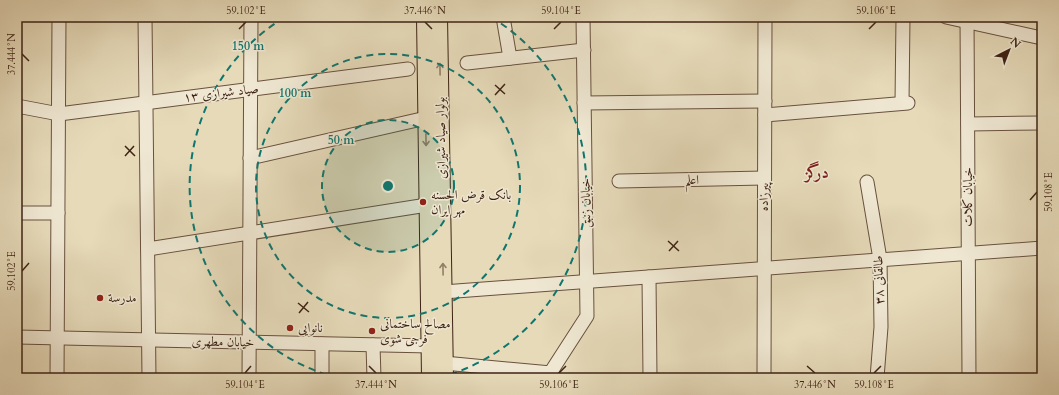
<svg xmlns="http://www.w3.org/2000/svg" width="1059" height="395" font-family="Cardo,Amiri,serif">
<style>
.lines{fill:none;stroke-linecap:round;stroke-linejoin:round}
.minor-casing{stroke:#68513e;stroke-width:15}
.major-casing{stroke:#3e2315;stroke-width:18}
.minor{stroke:#efe7d2;stroke-width:13}
.major{stroke:#e6dab9;stroke-width:16}
.oneway{stroke:#927e67}
.ticks{fill:none;stroke:#3e2315;stroke-width:1.5}
.ring{fill:none;stroke:#0f766e;stroke-width:2;stroke-dasharray:7 5}
.poi-dot{fill:#8f2418;stroke:#efe7d2;stroke-width:1.5}
.labels{text-anchor:middle;dominant-baseline:central;stroke-width:3;stroke-linejoin:round;paint-order:stroke}
.street-label{font-size:13px;fill:#3e2315;stroke:#efe7d2}
.poi-label{font-size:13px;fill:#3e2315;stroke:#efe7d2;text-anchor:start}
.district-label{font-size:17px;font-weight:bold;fill:#7a1f14;stroke:#efe7d2}
.centre{fill:#0f766e;stroke:#efe7d2;stroke-width:2}
.ring-label{font-size:12px;text-anchor:middle;font-weight:bold;fill:#0f766e;stroke:#efe7d2;stroke-width:3;stroke-linejoin:round;paint-order:stroke}
.neatline{fill:none;stroke:#3e2315;stroke-width:1.5}
.ticks-label{font-size:10px;text-anchor:middle;fill:#3e2315}
</style>
<rect width="100%" height="100%" fill="#e6dab9"/>
<filter id="stains"><feTurbulence type="fractalNoise" baseFrequency=".005" numOctaves="4"/><feColorMatrix values="0 0 0 0 .2 0 0 0 0 .09 0 0 0 0 .02 0 0 0 .5 -.17"/></filter>
<radialGradient id="worn" r=".72"><stop offset=".6" stop-color="#630" stop-opacity="0"/><stop offset="1" stop-color="#630" stop-opacity=".3"/></radialGradient>
<g class="lines">
<!-- minor casing -->
<g class="minor-casing">
<g id="minor">
<polyline points="145,17 149,378"/>
<polyline points="503,17 510,58"/>
<polyline points="946,17 1037,37 1042,36"/>
<polyline points="967,17 969,378"/>
<polyline points="467,63 584,50"/>
<polyline points="584,103 765,101"/>
<polyline points="902,103 903,17"/>
<polyline points="17,106 59,114 408,69"/>
<polyline points="765,115 908,103"/>
<polyline points="968,124 1042,123"/>
<polyline points="250,158 426,118"/>
<polyline points="619,181 764,178"/>
<polyline points="867,182 880,259 881,327 877,378"/>
<polyline points="17,213 58,213"/>
<polyline points="148,249 427,205"/>
<polyline points="649,277 650,378"/>
<polyline points="443,292 1042,248"/>
<polyline points="17,337 430,346"/>
<polyline points="322,344 322,378"/>
<polyline points="373,345 374,378"/>
<polyline points="444,363 551,373"/>
<polyline points="57,378 59,17"/>
<polyline points="249,378 251,17"/>
<polyline points="547,378 587,316 583,17"/>
<polyline points="764,378 765,17"/>
</g>
</g>
<!-- major casing -->
<g class="major-casing">
<g id="major">
<polyline points="425,17 430,378"/>
<polyline points="439,17 445,378"/>
</g>
</g>
<!-- minor -->
<use href="#minor" class="minor"/>
<!-- major -->
<use href="#major" class="major"/>
</g>
<!-- one-way arrows -->
<defs><path id="oneway-shaft" d="M-6 0H5M1.5-3L5.5 0L1.5 3" fill="none" stroke-width="1.6" stroke-linecap="round" stroke-linejoin="round"/></defs>
<g class="oneway">
<use href="#oneway-shaft" transform="translate(440 69) rotate(-91)"/>
<use href="#oneway-shaft" transform="translate(426 140) rotate(89)"/>
<use href="#oneway-shaft" transform="translate(443 269) rotate(-91)"/>
</g>
<!-- ticks -->
<path class="ticks" d="M 425,22 L 432,29M 239,29 L 246,22M 554,29 L 561,22M 869,29 L 876,22M 22,54 L 29,61M 495,85 L 505,94M 495,95 L 505,84M 125,146 L 135,156M 125,156 L 134,146M 1030,200 L 1037,192M 668,241 L 679,251M 669,251 L 678,241M 22,271 L 29,263M 298,303 L 309,312M 299,313 L 308,302M 369,366 L 376,373M 807,366 L 815,373M 245,373 L 251,366M 559,373 L 566,366M 874,373 L 881,366"/>
<!-- distance rings -->
<circle cx="388" cy="186" r="66" fill="#0f766e" fill-opacity=".12"/>
<g class="ring">
<circle cx="388" cy="186" r="66"/>
<circle cx="388" cy="186" r="132"/>
<path d="M338 378A198 198 0 0 1 285 17M491 17A198 198 0 0 1 438 378"/>
</g>
<!-- markers -->
<g class="poi-dot">
<circle cx="423" cy="202" r="4"/>
<circle cx="100" cy="298" r="4"/>
<circle cx="290" cy="328" r="4"/>
<circle cx="372" cy="331" r="4"/>
</g>
<g class="labels">
<!-- street labels -->
<g class="street-label">
<text transform="translate(221 93) rotate(-7)">صیاد شیرازی ۱۳</text>
<text transform="translate(441 138) rotate(-91)">بولوار صیاد شیرازی</text>
<text transform="translate(692 180) rotate(-1)">اعلم</text>
<text transform="translate(764 197) rotate(-90)">پیرزاده</text>
<text transform="translate(968 197) rotate(-90)">خیابان کلات</text>
<text transform="translate(586 203) rotate(-91)">خیابان زنبق</text>
<text transform="translate(879 280) rotate(-92)">طالقانی ۳۸</text>
<text transform="translate(223 342) rotate(1)">خیابان مطهری</text>
</g>
<!-- poi labels -->
<g class="poi-label">
<text x="431" y="195">بانک قرض الحسنه<tspan x="431" dy="15">مهر ایران</tspan></text>
<text x="108" y="298">مدرسة</text>
<text x="380" y="324">مصالح ساختمانی<tspan x="380" dy="15">فرجی شوی</tspan></text>
<text x="298" y="328">نانوایی</text>
</g>
<!-- district labels -->
<g class="district-label">
<text x="817" y="172">درگز</text>
</g>
</g>
<circle cx="388" cy="186" r="6" class="centre"/>
<g class="ring-label">
<text x="248" y="50">150 m</text>
<text x="295" y="97">100 m</text>
<text x="341" y="144">50 m</text>
</g>
<!-- margin -->
<rect width="1059" height="395" fill="none" stroke="#e6dab9" stroke-width="44"/>
<!-- north arrow -->
<g transform="translate(1009 50) rotate(42)" stroke="#efe7d2" stroke-width="3" paint-order="stroke">
<path d="M0-3L7 15L0 10L-7 15Z" fill="#3e2315"/>
<text y="-6" font-size="11" font-weight="bold" text-anchor="middle" fill="#3e2315">N</text>
</g>
<rect x="22" y="22" width="1015" height="351" class="neatline"/>
<g class="ticks-label">
<text x="246" y="14">59.102°E</text>
<text x="425" y="14">37.446°N</text>
<text x="561" y="14">59.104°E</text>
<text x="876" y="14">59.106°E</text>
<text transform="translate(11 54) rotate(-90)" y="4">37.444°N</text>
<text transform="translate(1048 192) rotate(-90)" y="4">59.108°E</text>
<text transform="translate(11 271) rotate(-90)" y="4">59.102°E</text>
<text x="245" y="388">59.104°E</text>
<text x="376" y="388">37.444°N</text>
<text x="559" y="388">59.106°E</text>
<text x="815" y="388">37.446°N</text>
<text x="874" y="388">59.108°E</text>
</g>
<rect width="100%" height="100%" filter="url(#stains)"/>
<rect width="100%" height="100%" fill="url(#worn)"/>
</svg>
